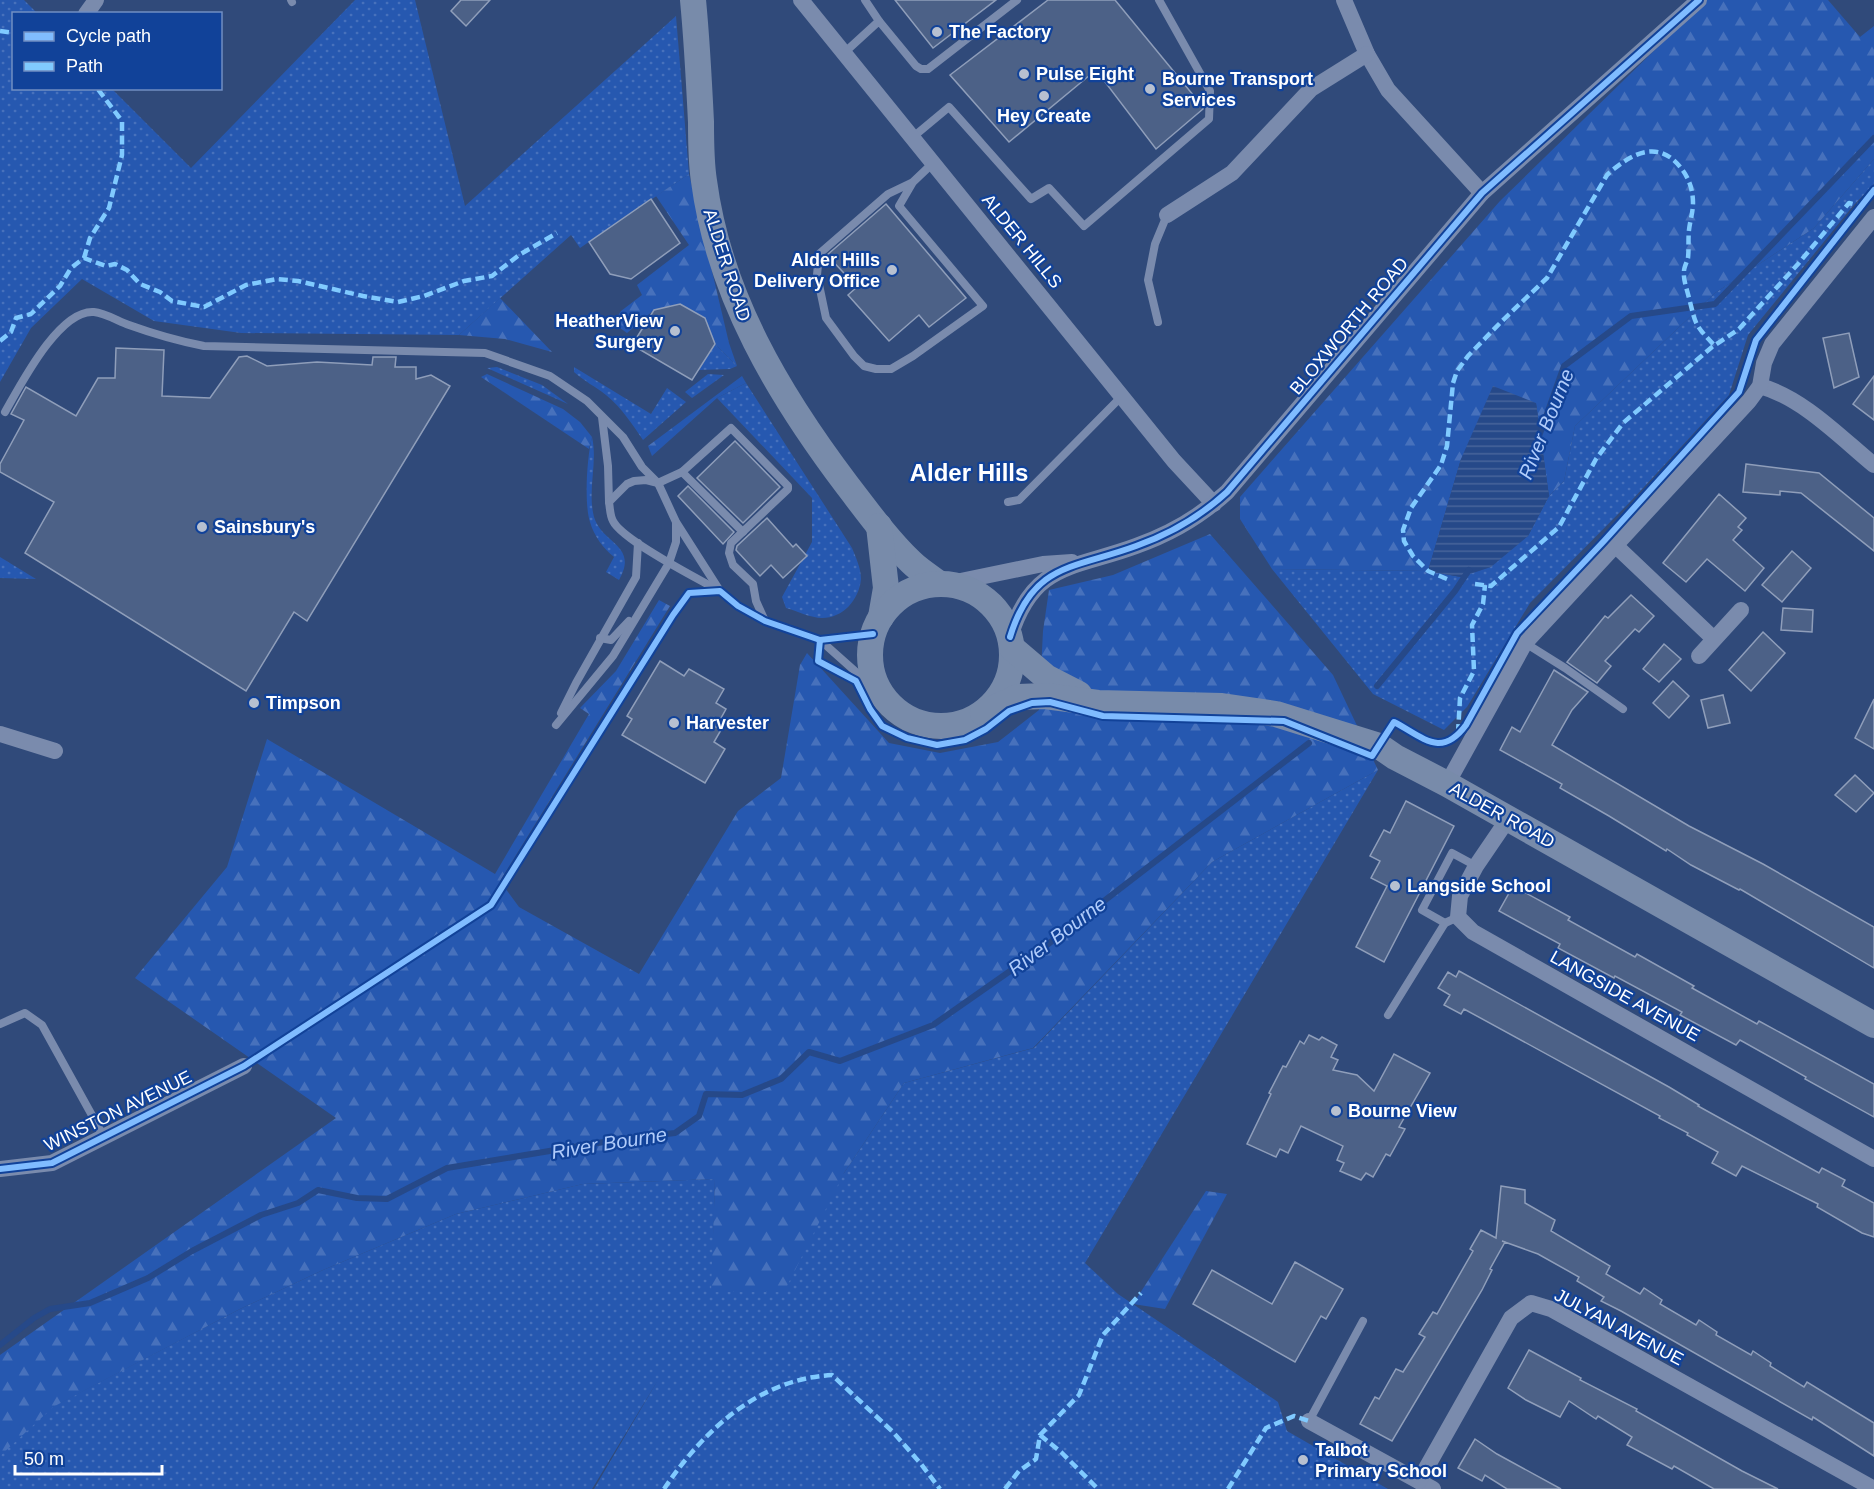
<svg xmlns="http://www.w3.org/2000/svg" width="1874" height="1489" font-family="Arial,sans-serif">
<style>
.grass{fill:url(#grass-dots)}
.forest{fill:url(#forest-firs)}
.water{fill:url(#water-rules)}
.lines{fill:none;stroke-linecap:round;stroke-linejoin:round}
.stream{stroke:#264989;stroke-width:6}
.building{fill:#4c6187;stroke:#8f9eba;stroke-width:1.5}
.lane{stroke:#7a8bad;stroke-width:8}
.street{stroke:#7a8bad;stroke-width:16}
.primary{stroke:#788baa;stroke-width:26}
.quiet{stroke:#80caff;stroke-width:4.5;stroke-dasharray:9 4.5;stroke-linecap:butt}
.cycleway-casing{stroke:#114299;stroke-width:10}
.cycleway{stroke:#80bcff;stroke-width:6}
.poi-dot{fill:#b7c0d0;stroke:#114299;stroke-width:2}
.labels{text-anchor:middle;dominant-baseline:central;stroke-width:4.5;stroke-linejoin:round;paint-order:stroke}
.poi-label{font-size:18px;font-weight:bold;fill:#fff;stroke:#114299;text-anchor:start}
.street-label{font-size:18px;fill:#fff;stroke:#114299}
.water-label{font-size:20px;font-style:italic;fill:#b0ccfb;stroke:#114299}
.district-label{font-size:24px;font-weight:bold;fill:#fff;stroke:#114299}
</style>
<defs>
<pattern id="grass-dots" width="8" height="8" patternUnits="userSpaceOnUse" patternTransform="scale(1.5)"><rect width="8" height="8" fill="#2658b0"/><path d="M2 2h.1M6 6h.1" fill="none" stroke="#4771bc" stroke-width="1.8" stroke-linecap="round"/></pattern>
<pattern id="forest-firs" width="22" height="20" patternUnits="userSpaceOnUse" patternTransform="scale(1.5)"><rect width="22" height="20" fill="#2658b0"/><path d="M5 1l3.5 6h-7zM16 11l3.5 6h-7z" fill="#4771bc"/></pattern>
<pattern id="water-rules" width="6" height="5" patternUnits="userSpaceOnUse" patternTransform="scale(1.5)"><rect width="6" height="5" fill="#264989"/><path d="M0 2.5h6" fill="none" stroke="#47649b"/></pattern>
</defs>
<rect width="100%" height="100%" fill="#304a7a"/>
<!-- grass -->
<g class="grass">
<polygon points="0,0 24,0 37,13 14,14 14,88 112,89 191,168 355,0 415,0 465,206 676,16 689,174 580,248 571,235 459,335 241,333 154,321 82,279 31,328 0,382"/>
<polygon points="1874,159 1874,184 1853,206 1748,335 1729,395 1632,500 1530,603 1467,707 1444,730 1373,694 1272,569 1428,571 1461,577 1528,536 1549,496 1564,481 1575,426 1715,293 1814,228"/>
<polygon points="715,344 737,366 730,369 699,370"/>
<polygon points="497,367 542,385 568,404 487,368"/>
<path d="M 574,367 L 651,414 L 667,388 L 686,402 L 643,440 C 632,424 622,408 606,395 C 596,387 584,381 574,372 Z"/>
<polygon points="708,374 724,375 692,398 685,392"/>
<path d="M 746,383 L 852,548 C 856,558 861,568 861,579 C 859,600 843,618 822,618 C 811,618 797,611 786,608 L 782,597 L 812,542 L 812,498 L 717,398 Z"/>
<path d="M 592,437 C 598,463 587,490 594,517 C 602,544 639,545 619,580 L 606,572 L 614,557 C 603,548 594,536 590,522 C 584,504 587,456 592,437 Z"/>
<polygon points="0,557 36,579 0,578"/>
<polygon points="1378,770 1085,1263 1118,1294 1278,1402 1287,1431 1388,1489 594,1489 658,1380 592,1489 0,1489 0,1454 52,1407 240,1309 323,1270 456,1214 583,1184 715,1179 712,1291 844,1173 904,1083 1034,1048 1212,862"/>
</g>
<!-- forest -->
<g class="forest">
<polygon points="1706,0 1828,0 1860,37 1874,26 1874,159 1814,228 1715,293 1575,426 1564,481 1549,496 1536,403 1461,459 1428,571 1272,569 1240,519 1240,497 1500,201"/>
<polygon points="689,174 729,343 737,366 715,344 705,318 680,304 654,310 627,333 613,323 621,311 642,295 637,285 689,245 656,196"/>
<polygon points="500,298 552,352 505,339 459,335"/>
<polygon points="487,374 563,409 580,422 592,437 589,449 481,377"/>
<polygon points="742,376 746,383 717,398 652,456 648,446"/>
<polygon points="1210,534 1333,675 1378,770 1212,862 1033,1048 904,1083 844,1173 784,1292 711,1292 715,1179 583,1184 456,1214 323,1270 240,1309 53,1407 0,1456 0,1355 336,1118 135,978 227,867 267,739 495,874 589,714 580,708 616,671 659,600 670,606 500,881 519,907 639,974 738,811 781,778 800,665 807,653 889,743 940,753 998,742 1039,710 1043,631 1049,590 1113,575"/>
<polygon points="1206,1191 1227,1194 1165,1309 1133,1304"/>
</g>
<!-- water -->
<polygon class="water" points="1493,386 1536,403 1549,496 1528,536 1491,567 1461,577 1428,571 1461,459"/>
<g class="lines">
<!-- stream -->
<g class="stream">
<polyline points="1538,439 1564,366 1631,316 1715,304 1874,138"/>
<polyline points="1377,686 1455,591 1469,570"/>
<polyline points="0,1345 34,1318 50,1309 90,1303 148,1278 192,1251 261,1215 298,1203 318,1190 357,1198 387,1199 447,1168 622,1139 675,1133 699,1116 706,1094 742,1095 781,1079 809,1052 840,1061 933,1025 1043,948 1309,743"/>
</g>
</g>
<!-- building -->
<g class="building">
<polygon points="461,0 490,0 466,26 451,11"/>
<polygon points="895,0 996,0 933,48"/>
<polygon points="1048,0 1115,0 1203,107 1203,109 1156,149 1096,70 1009,142 950,75"/>
<polygon points="651,199 680,243 631,279 610,274 589,242"/>
<polygon points="886,204 966,298 929,327 919,315 889,341 848,295 857,287 827,255"/>
<polygon points="680,304 705,318 715,344 692,380 632,345 654,310"/>
<polygon points="1849,333 1859,377 1834,388 1823,338"/>
<polygon points="116,348 164,350 162,396 210,398 239,357 247,356 267,366 317,362 372,365 373,357 396,357 395,367 416,367 416,379 431,375 450,386 307,621 294,612 246,691 25,553 54,502 0,472 0,464 24,420 11,414 26,387 76,416 98,378 115,378"/>
<polygon points="1874,376 1874,420 1853,404"/>
<polygon points="735,441 780,487 743,523 697,478"/>
<polygon points="1746,464 1819,473 1874,518 1874,551 1801,493 1780,491 1780,495 1743,492"/>
<polygon points="688,486 734,532 723,544 678,496"/>
<polygon points="1719,494 1746,518 1738,527 1742,530 1733,540 1764,568 1745,591 1707,559 1686,582 1663,563"/>
<polygon points="767,518 793,547 796,544 807,556 783,578 771,565 760,576 736,550 737,546"/>
<polygon points="1792,551 1811,568 1782,602 1762,585"/>
<polygon points="1631,595 1654,616 1639,632 1635,629 1605,661 1611,666 1597,683 1567,662 1605,616 1608,618"/>
<polygon points="1783,608 1813,610 1812,632 1781,630"/>
<polygon points="1763,632 1785,653 1751,691 1729,670"/>
<polygon points="1664,644 1681,659 1659,682 1643,669"/>
<polygon points="660,661 684,676 689,669 724,689 716,703 726,709 716,727 721,730 714,742 725,749 705,783 622,735 632,719 627,716"/>
<polygon points="1554,670 1588,692 1572,710 1552,745 1689,826 1763,864 1874,927 1874,968 1740,889 1739,890 1691,865 1667,849 1666,851 1609,816 1560,788 1562,784 1500,750 1512,727 1520,732"/>
<polygon points="1673,681 1689,696 1669,718 1653,703"/>
<polygon points="1723,695 1730,723 1708,728 1701,700"/>
<polygon points="1874,699 1874,749 1855,738"/>
<polygon points="1855,775 1874,793 1856,812 1835,795"/>
<polygon points="1406,801 1454,826 1384,962 1356,947 1387,886 1371,878 1380,861 1370,856 1384,830 1390,833"/>
<polygon points="1513,886 1570,917 1568,920 1635,957 1637,954 1694,986 1692,988 1757,1024 1759,1021 1874,1084 1874,1117 1805,1079 1806,1077 1740,1040 1736,1045 1680,1015 1682,1012 1615,976 1614,978 1558,948 1560,944 1499,911"/>
<polygon points="1459,971 1669,1087 1699,1105 1698,1106 1792,1158 1819,1173 1822,1168 1845,1180 1842,1186 1874,1203 1874,1237 1862,1233 1817,1207 1818,1204 1742,1166 1736,1176 1712,1163 1718,1152 1687,1135 1688,1133 1659,1118 1660,1116 1464,1009 1461,1014 1444,1005 1450,995 1438,988 1448,972 1456,977"/>
<polygon points="1309,1035 1319,1040 1322,1037 1337,1045 1331,1057 1338,1060 1333,1070 1357,1075 1374,1091 1394,1054 1430,1073 1399,1127 1405,1129 1390,1156 1386,1154 1373,1177 1366,1173 1361,1180 1340,1171 1344,1163 1337,1160 1343,1146 1301,1126 1288,1153 1280,1149 1276,1157 1247,1144 1271,1094 1269,1093 1283,1066 1286,1067 1300,1041 1304,1044"/>
<polygon points="1501,1186 1525,1190 1525,1203 1555,1220 1551,1231 1610,1266 1606,1274 1640,1294 1644,1288 1662,1300 1660,1304 1696,1325 1699,1320 1717,1332 1716,1335 1751,1355 1753,1351 1771,1363 1770,1366 1804,1387 1807,1382 1874,1423 1874,1456 1813,1417 1812,1420 1621,1311 1601,1301 1604,1297 1577,1281 1579,1277 1538,1254 1502,1241 1505,1242 1490,1269 1492,1270 1482,1290 1392,1441 1360,1424 1375,1397 1379,1399 1396,1369 1403,1372 1425,1337 1419,1334 1433,1312 1437,1314 1473,1251 1470,1249 1481,1230 1496,1238"/>
<polygon points="1295,1262 1343,1289 1326,1319 1321,1316 1295,1362 1193,1304 1212,1270 1272,1304"/>
<polygon points="1529,1350 1581,1378 1580,1380 1637,1409 1636,1411 1742,1471 1778,1489 1714,1489 1674,1466 1672,1469 1627,1445 1632,1437 1598,1416 1596,1419 1569,1401 1560,1417 1526,1400 1508,1388"/>
<polygon points="1475,1439 1497,1454 1561,1489 1507,1489 1485,1475 1482,1481 1458,1468"/>
</g>
<g class="lines">
<!-- lane -->
<g class="lane">
<polyline points="291,0 292,2"/>
<polyline points="865,0 879,21"/>
<polyline points="844,53 879,21 916,66 921,69 928,69 1017,0"/>
<polyline points="913,137 949,107 1031,199 1049,188 1084,226 1209,119 1210,91 1159,0"/>
<polyline points="913,182 899,206 983,306 913,356 891,369 876,369 864,366 854,356 826,318 817,275 819,254 888,194 913,182 933,163"/>
<polyline points="1158,322 1148,280 1155,244 1167,215"/>
<path d="M 5,412 C 20,386 59,309 94,312 C 105,313 118,321 129,325 C 154,334 178,341 204,346 L 485,353 L 550,376 L 587,401 L 623,437 L 642,467 L 658,483 L 676,522 L 720,591"/>
<polyline points="602,417 608,466 609,502"/>
<polyline points="682,472 743,532"/>
<polyline points="1008,502 1019,500 1122,396"/>
<path d="M 720,591 C 698,579 622,540 613,521 C 610,516 610,508 609,502 L 627,484 L 634,481 L 646,480 L 658,483 L 682,472 L 731,428 L 788,486 L 788,489 L 731,543 L 729,553 L 733,565 L 753,584 L 756,601 L 765,621"/>
<polyline points="689,593 720,591 738,606 765,621 820,640 873,634"/>
<polyline points="600,638 611,640 629,621"/>
<polyline points="820,640 883,696"/>
<polyline points="1525,643 1565,668 1623,709"/>
<polyline points="561,713 576,683 636,577 638,543"/>
<polyline points="556,725 613,656 669,563 676,542 676,523"/>
<polyline points="1445,923 1422,910 1452,853 1476,866"/>
<polyline points="1388,1015 1445,923 1458,917"/>
<polyline points="0,1024 25,1013 42,1025 104,1137"/>
<polyline points="1309,1421 1363,1321"/>
</g>
<!-- street -->
<g class="street">
<polyline points="801,0 1174,461 1214,504"/>
<polyline points="1344,0 1367,54 1388,90 1482,193"/>
<polyline points="86,14 96,0"/>
<polyline points="1167,215 1232,173 1311,89 1367,54"/>
<path d="M 1760,386 C 1803,398 1840,437 1874,465"/>
<polyline points="1616,546 1714,639"/>
<polyline points="946,584 1043,564 1072,562"/>
<path d="M 1010,637 C 1033,562 1074,569 1136,546 C 1170,534 1201,516 1227,492 L 1482,193 L 1699,0"/>
<polyline points="1699,656 1741,610"/>
<polyline points="0,734 55,751"/>
<polyline points="1447,784 1525,643 1749,401 1760,386 1764,363 1772,344 1874,217"/>
<polyline points="1508,819 1476,866 1460,896 1458,917 1473,932 1874,1159"/>
<polyline points="0,1169 52,1163 244,1066"/>
<polyline points="1309,1421 1433,1489"/>
<polyline points="1419,1481 1511,1318 1531,1303 1551,1309 1874,1489"/>
</g>
<!-- primary -->
<g class="primary">
<path d="M 693,0 C 697,41 699,81 701,122 C 701,142 701,162 704,181 C 719,295 779,395 847,485 C 867,511 887,539 911,562 C 919,570 930,577 940,584"/>
<polyline points="879,526 886,588 881,617"/>
<circle cx="941" cy="655" r="71"/>
<polyline points="1012,648 1046,677 1079,694"/>
<polyline points="983,713 1018,697 1045,696 1098,703 1222,706 1276,714 1379,746 1395,757 1447,784 1874,1025"/>
</g>
<!-- quiet -->
<g class="quiet">
<polyline points="0,31 14,33"/>
<polyline points="84,258 90,238 109,208 122,155 122,121 97,88"/>
<polyline points="0,341 11,332 16,318 31,314 60,286 71,268 84,258 106,266 115,264 127,270 140,284 160,292 172,301 204,307 246,285 277,279 298,281 363,296 398,302 424,296 464,281 492,276 519,255 557,233"/>
<path d="M 1447,579 L 1428,571 L 1413,556 L 1404,541 L 1403,530 L 1411,508 L 1441,465 L 1447,446 L 1453,383 L 1457,371 L 1468,356 L 1502,321 L 1547,278 L 1607,175 C 1630,154 1658,138 1681,168 C 1689,178 1693,190 1693,203 C 1693,212 1690,221 1689,230 C 1688,239 1689,249 1688,258 C 1687,262 1684,267 1684,271 C 1683,280 1687,289 1689,298 C 1696,325 1694,324 1714,345"/>
<polyline points="1475,584 1491,586 1559,527 1596,459 1623,423 1712,347 1739,329 1798,264 1849,203 1862,206"/>
<polyline points="1458,733 1460,698 1474,671 1472,625 1483,604 1485,585"/>
<polyline points="1040,1435 1061,1452 1098,1489"/>
<path d="M 664,1489 C 703,1431 758,1379 832,1375 L 893,1432 L 921,1464 L 940,1489"/>
<polyline points="1005,1489 1019,1471 1036,1459 1040,1435 1079,1395 1103,1335 1141,1293"/>
<polyline points="1228,1489 1266,1428 1294,1416 1309,1421"/>
</g>
<!-- cycleway casing -->
<g class="cycleway-casing">
<g id="cycleway">
<path d="M 1010,637 C 1033,562 1074,569 1136,546 C 1170,534 1201,516 1227,492 L 1482,193 L 1699,0"/>
<path d="M 820,640 L 818,661 L 856,681 L 870,709 L 882,726 L 907,738 L 937,745 L 965,740 L 986,729 L 1009,711 L 1032,703 L 1050,702 L 1103,716 L 1284,721 L 1372,756 L 1394,722 C 1423,737 1441,759 1466,725 L 1517,633 L 1604,541 L 1739,392 L 1756,340 L 1874,190"/>
<polyline points="0,1169 52,1163 244,1066 491,905 673,615 689,593 720,591 738,606 765,621 820,640 873,634"/>
</g>
</g>
<!-- cycleway -->
<use href="#cycleway" class="cycleway"/>
</g>
<!-- markers -->
<g class="poi-dot">
<circle cx="937" cy="32" r="6"/>
<circle cx="1024" cy="74" r="6"/>
<circle cx="1150" cy="89" r="6"/>
<circle cx="1044" cy="96" r="6"/>
<circle cx="892" cy="270" r="6"/>
<circle cx="675" cy="331" r="6"/>
<circle cx="202" cy="527" r="6"/>
<circle cx="254" cy="703" r="6"/>
<circle cx="674" cy="723" r="6"/>
<circle cx="1395" cy="886" r="6"/>
<circle cx="1336" cy="1111" r="6"/>
<circle cx="1303" cy="1460" r="6"/>
</g>
<g class="labels">
<!-- poi labels -->
<g class="poi-label">
<text x="949" y="32">The Factory</text>
<text x="1036" y="74">Pulse Eight</text>
<text x="1162" y="79">Bourne Transport<tspan x="1162" dy="21">Services</tspan></text>
<text x="1044" y="116" text-anchor="middle">Hey Create</text>
<text x="880" y="260" text-anchor="end">Alder Hills<tspan x="880" dy="21">Delivery Office</tspan></text>
<text x="663" y="321" text-anchor="end">HeatherView<tspan x="663" dy="21">Surgery</tspan></text>
<text x="214" y="527">Sainsbury's</text>
<text x="266" y="703">Timpson</text>
<text x="686" y="723">Harvester</text>
<text x="1407" y="886">Langside School</text>
<text x="1348" y="1111">Bourne View</text>
<text x="1315" y="1450">Talbot<tspan x="1315" dy="21">Primary School</tspan></text>
</g>
<!-- street labels -->
<g class="street-label">
<text transform="translate(1022 241) rotate(51)">ALDER HILLS</text>
<text transform="translate(727 265) rotate(72)">ALDER ROAD</text>
<text transform="translate(1349 326) rotate(-50)">BLOXWORTH ROAD</text>
<text transform="translate(1502 815) rotate(29)">ALDER ROAD</text>
<text transform="translate(1625 996) rotate(29)">LANGSIDE AVENUE</text>
<text transform="translate(118 1111) rotate(-26)">WINSTON AVENUE</text>
<text transform="translate(1619 1327) rotate(28)">JULYAN AVENUE</text>
</g>
<!-- water labels -->
<g class="water-label">
<text transform="translate(1546 424) rotate(-68)">River Bourne</text>
<text transform="translate(1057 936) rotate(-37)">River Bourne</text>
<text transform="translate(609 1143) rotate(-9)">River Bourne</text>
</g>
<!-- district labels -->
<g class="district-label">
<text x="969" y="472">Alder Hills</text>
</g>
</g>
<!-- legend -->
<rect x="12" y="12" width="210" height="78" fill="#114299" stroke="#708ec2" stroke-width="1.5"/>
<rect x="24" y="32" width="30" height="9" fill="#80bcff" stroke="#708ec2" stroke-width="1.5"/>
<text x="66" y="42" font-size="18" fill="#ffffff">Cycle path</text>
<rect x="24" y="62" width="30" height="9" fill="#80caff" stroke="#708ec2" stroke-width="1.5"/>
<text x="66" y="72" font-size="18" fill="#ffffff">Path</text>
<!-- scale -->
<path d="M15 1465v9h147v-9" fill="none" stroke="#ffffff" stroke-width="3"/>
<text x="24" y="1465" font-size="18" fill="#ffffff" stroke="#114299" stroke-width="4.5" paint-order="stroke">50 m</text>
</svg>
